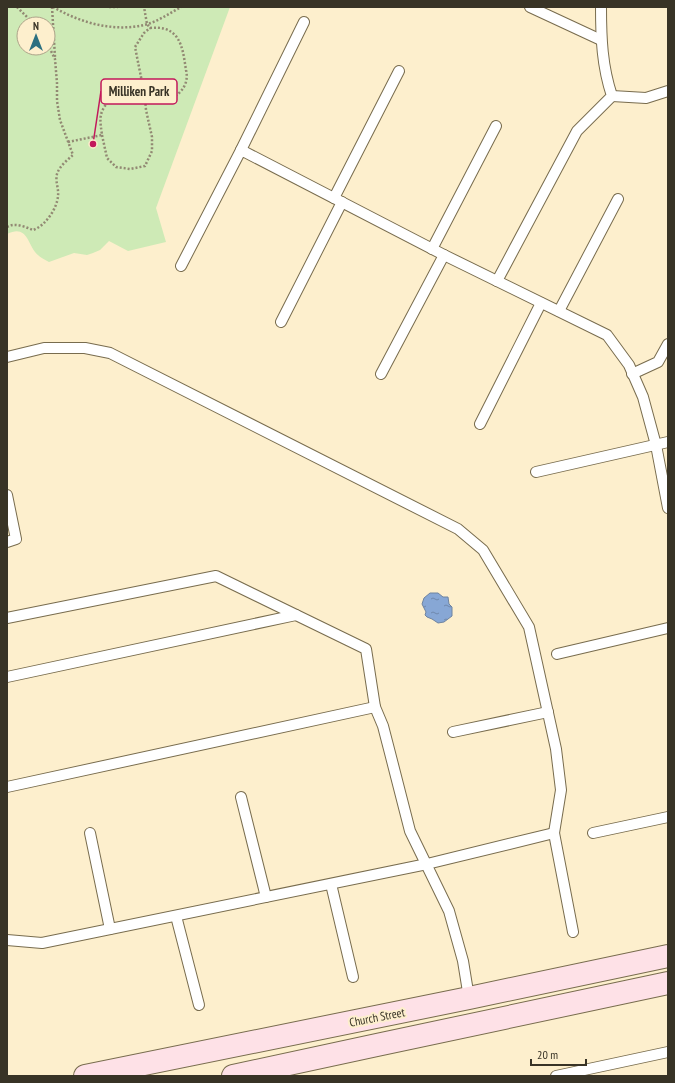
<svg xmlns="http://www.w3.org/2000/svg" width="675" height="1083" font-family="'PT Sans Narrow',sans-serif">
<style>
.green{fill:#ceeab6;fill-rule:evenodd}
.water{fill:url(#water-ripples);stroke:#6f84a0}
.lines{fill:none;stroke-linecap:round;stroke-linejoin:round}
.service-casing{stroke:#786c4e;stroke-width:12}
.secondary-casing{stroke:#786c4e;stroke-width:24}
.path{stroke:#928973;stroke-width:2.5;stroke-dasharray:2 2;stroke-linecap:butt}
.service{stroke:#fff;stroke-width:10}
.secondary{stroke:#fee1e7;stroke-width:22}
.labels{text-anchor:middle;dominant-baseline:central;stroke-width:4;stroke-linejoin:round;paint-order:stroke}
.street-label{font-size:12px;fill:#383326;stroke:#fdefcd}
.leader{fill:none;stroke:#c2185b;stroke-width:1.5}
.callout-dot{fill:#c2185b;stroke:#fdefcd;stroke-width:1.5}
.callout{fill:#fdefcd;stroke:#c2185b;stroke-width:1.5}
.callout-label{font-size:13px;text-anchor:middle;font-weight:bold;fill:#383326}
</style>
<defs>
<pattern id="water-ripples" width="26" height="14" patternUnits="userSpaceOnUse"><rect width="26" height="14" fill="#87a7d5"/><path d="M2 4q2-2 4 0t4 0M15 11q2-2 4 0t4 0" fill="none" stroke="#6f89ad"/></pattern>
</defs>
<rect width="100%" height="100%" fill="#fdefcd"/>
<!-- green -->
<path class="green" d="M 7,7 L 230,7 L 156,208 L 166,242 L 128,251 L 109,241 L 100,250 L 93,253 L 87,255 L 74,253 L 49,262 C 44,259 39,257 35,252 C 27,241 26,225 7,234 ZM 24,24 L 48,24 L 48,48 L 24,48 Z"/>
<!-- water -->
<polygon class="water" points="430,593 438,593 443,597 448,597 449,604 452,607 452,616 444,622 438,623 432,619 427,617 425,615 426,612 422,604 424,598"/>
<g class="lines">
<!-- service casing -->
<g class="service-casing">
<g id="service">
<polyline points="530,7 601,40"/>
<polyline points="612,96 646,98 668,91"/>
<polyline points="241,150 304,22"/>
<polyline points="334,198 399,71"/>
<polyline points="432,249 496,126"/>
<polyline points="181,266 241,150 444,255 607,335 629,365 643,397 656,445 668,508"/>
<path d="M 497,281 L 577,131 L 612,96 C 602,66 601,38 601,7"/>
<polyline points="559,311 618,199"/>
<polyline points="281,322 342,202"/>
<polyline points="7,357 44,348 85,348 110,353 458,529 483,550 529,627 556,749 561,790 554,833 573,932"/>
<polyline points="381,374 444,255"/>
<polyline points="632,374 658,362 668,344"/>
<polyline points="480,424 541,303"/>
<polyline points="536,472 668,442"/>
<polyline points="7,495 16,539 7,542"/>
<polyline points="7,618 216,576 366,649 375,707 383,726 390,753 410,831 449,911 463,961 469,998"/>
<polyline points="557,654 668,628"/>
<polyline points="7,677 296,615"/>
<polyline points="453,732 548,712"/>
<polyline points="7,787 375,707"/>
<polyline points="241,797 266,897"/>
<polyline points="90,833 110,929"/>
<polyline points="593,833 668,817"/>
<polyline points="331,884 353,977"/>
<polyline points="176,916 199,1005"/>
<polyline points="7,940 42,943 427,864 554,833"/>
<polyline points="556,1076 668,1052"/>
</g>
</g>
<!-- secondary casing -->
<g class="secondary-casing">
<g id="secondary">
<polyline points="85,1076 469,998 668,956"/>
<path d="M 233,1076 C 378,1045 523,1013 668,983"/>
</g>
</g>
<!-- path -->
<g class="path">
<polyline points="17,7 34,24"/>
<polyline points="52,7 55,57"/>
<path d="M 53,7 C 81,23 115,33 148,24 C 160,20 170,13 181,7"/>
<polyline points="109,7 118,7"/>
<polyline points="102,135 107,158 116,167 130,169 145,166 152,151 152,137 146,110 145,97 135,47 144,33 150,28"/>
<path d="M 68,142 L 102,135 C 100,120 98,113 109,101 C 127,83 161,112 180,92 C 186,86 188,78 186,70 C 184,58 183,44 175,35 C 168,28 160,27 150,28 L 147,24 L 144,7"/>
<path d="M 7,227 C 15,222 25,227 33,230 C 45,226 57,209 58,196 C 59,189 55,181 57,174 C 59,167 67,160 73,155 L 60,120 L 57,101 L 57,83 L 55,59 L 48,45"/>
</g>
<!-- service -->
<use href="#service" class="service"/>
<!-- secondary -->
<use href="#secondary" class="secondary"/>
</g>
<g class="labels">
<!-- street labels -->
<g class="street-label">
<text transform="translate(377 1017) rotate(-11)">Church Street</text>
</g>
</g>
<!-- callouts -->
<path class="leader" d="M93 144L101 91"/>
<circle class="callout-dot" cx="93" cy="144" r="4"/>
<rect class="callout" x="101" y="79" width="76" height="25" rx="4"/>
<g class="callout-label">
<text x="139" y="96">Milliken Park</text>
</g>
<!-- border -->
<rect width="675" height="1083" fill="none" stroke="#383326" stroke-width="16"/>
<!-- north arrow -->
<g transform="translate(36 36)"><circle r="19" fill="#fdefcd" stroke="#aea48a"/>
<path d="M0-3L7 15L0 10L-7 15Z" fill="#2c7080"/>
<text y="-6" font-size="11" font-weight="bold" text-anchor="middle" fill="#383326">N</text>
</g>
<!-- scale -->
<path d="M531 1059v6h55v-6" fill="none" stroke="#383326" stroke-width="2"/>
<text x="537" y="1059" font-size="12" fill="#383326" stroke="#fdefcd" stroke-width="3" paint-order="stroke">20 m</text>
</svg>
